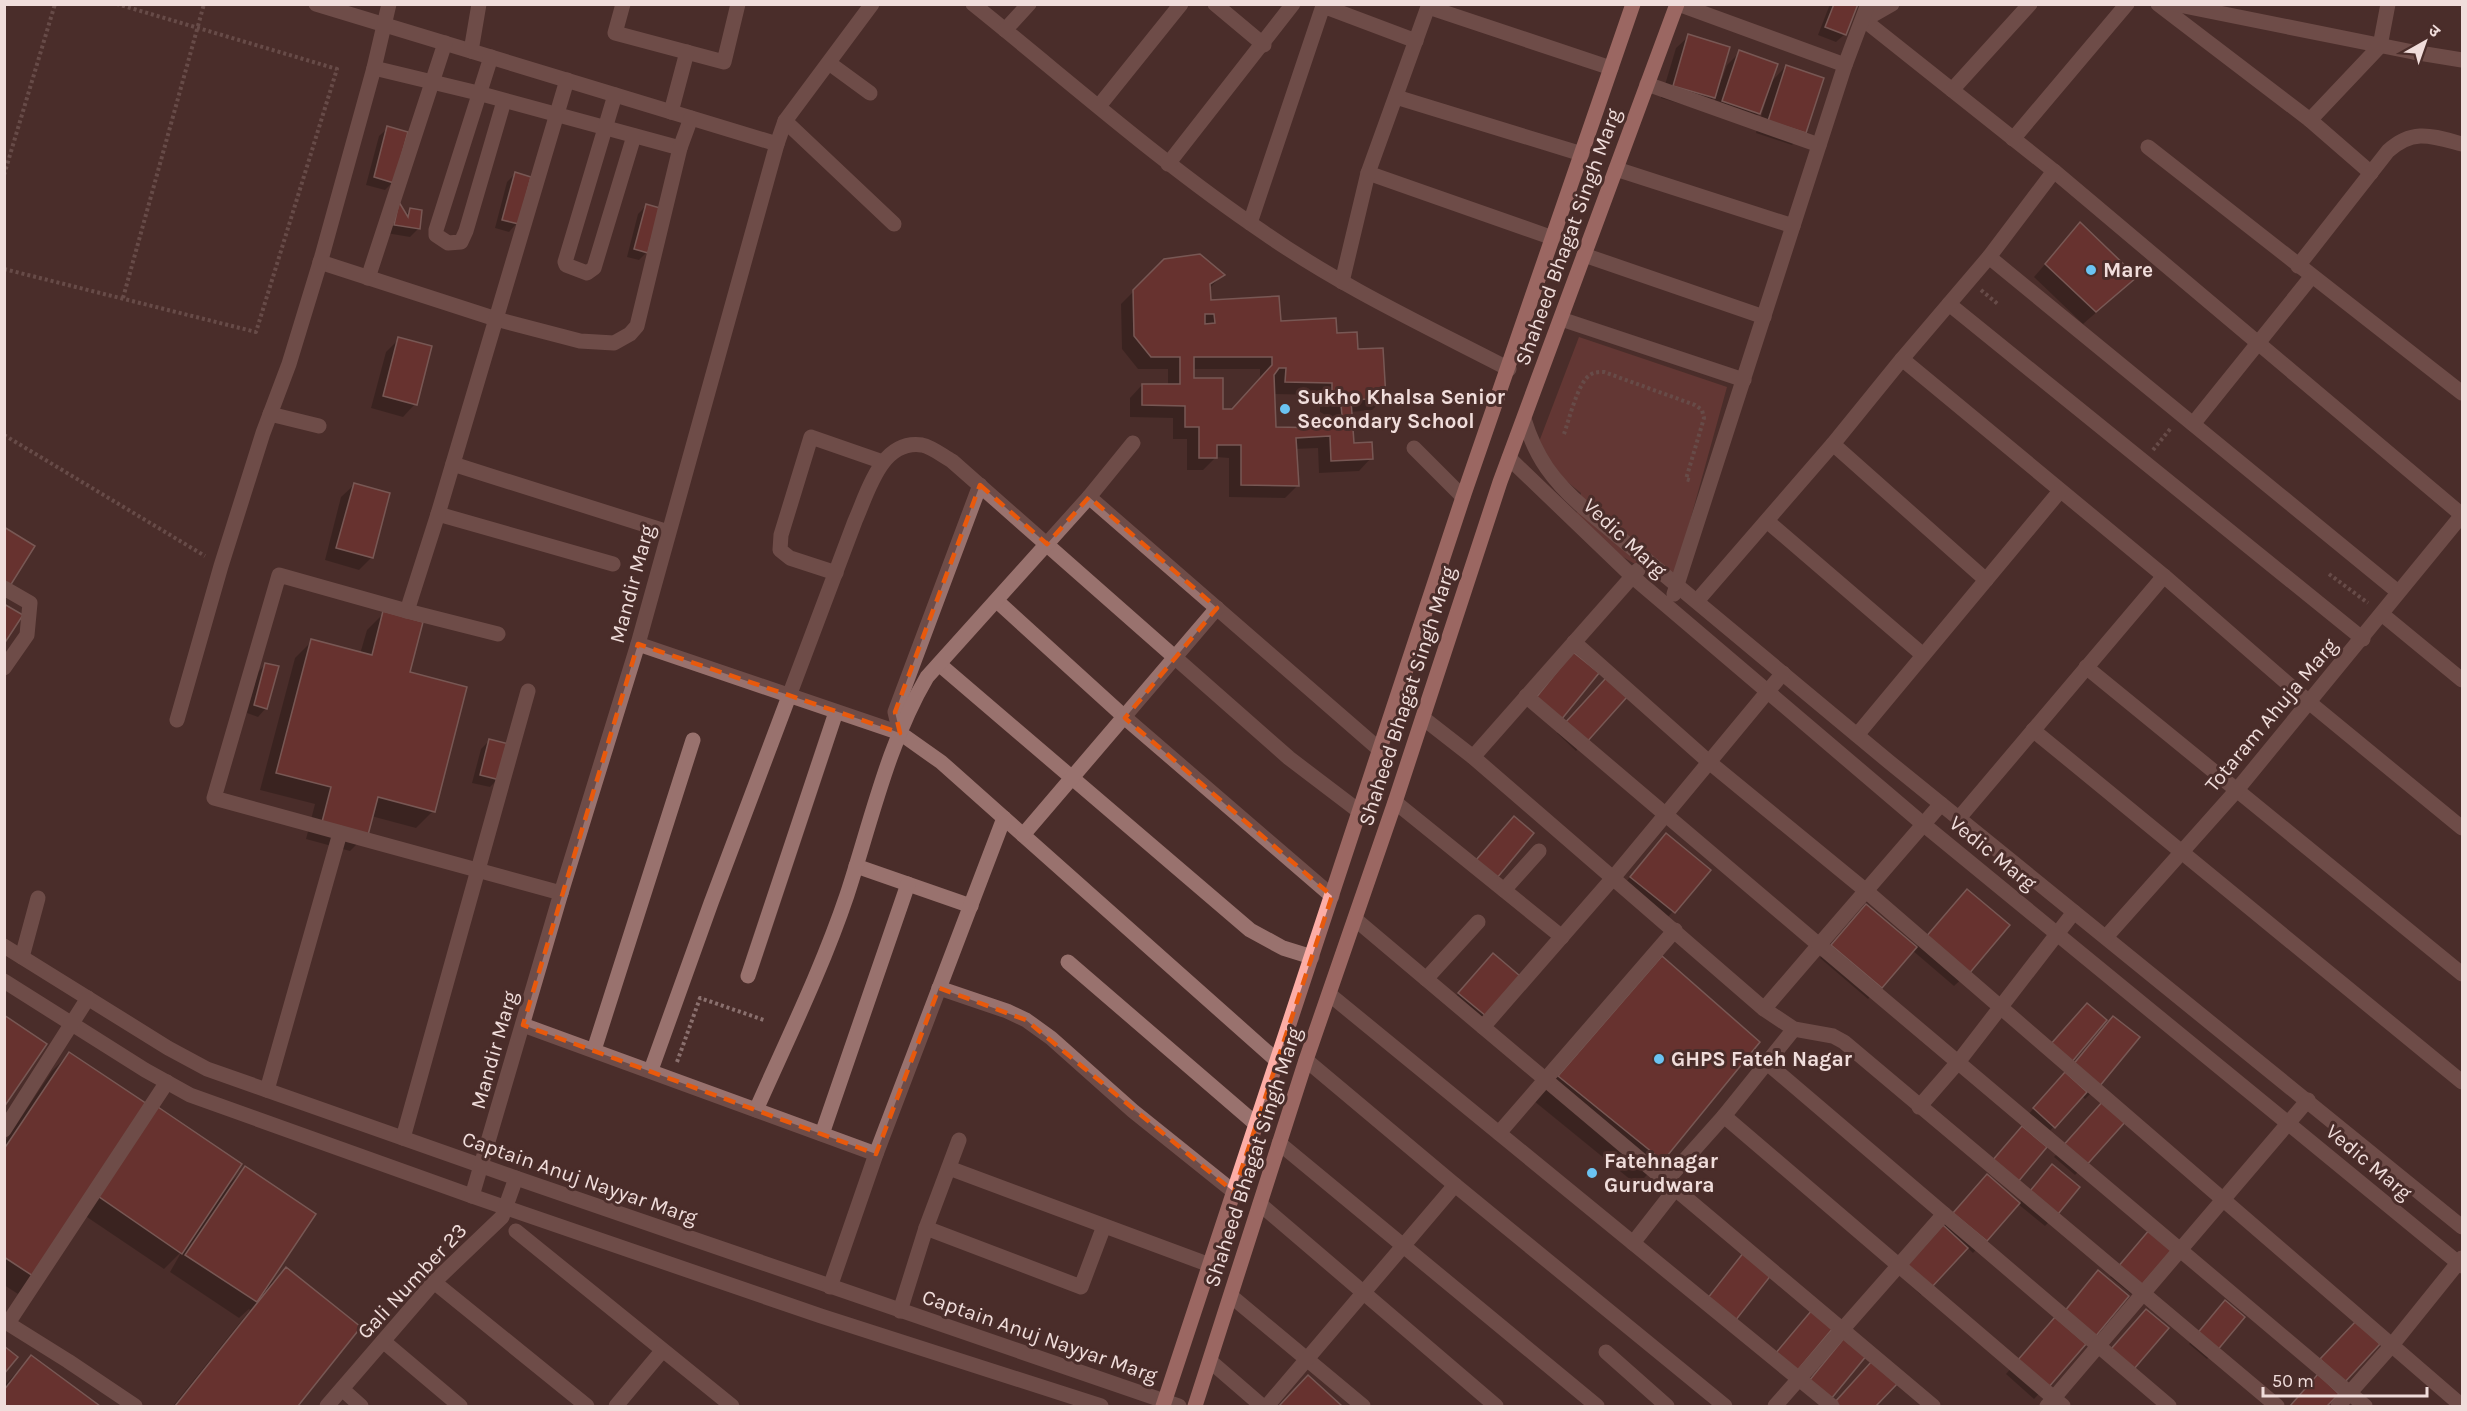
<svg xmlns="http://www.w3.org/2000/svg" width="2467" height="1411" font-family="Karla,'Noto Sans Devanagari',sans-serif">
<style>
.green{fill:#804440}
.shadow{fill:#0007;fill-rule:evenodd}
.building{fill:#893935;stroke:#af8b88;stroke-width:1.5;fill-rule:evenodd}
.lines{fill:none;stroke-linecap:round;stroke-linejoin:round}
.path{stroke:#8a706e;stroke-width:4;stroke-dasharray:3 3;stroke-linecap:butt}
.minor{stroke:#99726e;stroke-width:15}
.major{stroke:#fcada6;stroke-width:15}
.marked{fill:none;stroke:#e8590c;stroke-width:4.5;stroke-dasharray:12 8;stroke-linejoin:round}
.poi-dot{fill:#6bc3f2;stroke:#4a2d2a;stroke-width:2}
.labels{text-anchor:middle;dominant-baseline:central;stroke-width:6;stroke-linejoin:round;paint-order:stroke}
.street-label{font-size:21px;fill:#f0dddb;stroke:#4a2d2a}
.poi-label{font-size:21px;font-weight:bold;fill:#f0dddb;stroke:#4a2d2a;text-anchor:start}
</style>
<rect width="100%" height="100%" fill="#4a2d2a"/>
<!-- green -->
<polygon class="green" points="1579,337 1727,387 1672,586 1574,528 1581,493 1534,455"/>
<!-- shadow -->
<g class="shadow">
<polygon points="1830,4 1856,4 1845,34 1836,42 1818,35"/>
<polygon points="1689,36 1722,79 1727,65 1740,52 1759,113 1746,126 1710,113 1717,94 1701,110 1661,98 1676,48"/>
<polygon points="1786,66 1805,132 1792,145 1756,133 1772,81"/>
<polygon points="388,128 393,182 385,190 366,185 379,136"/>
<polygon points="515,174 517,223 509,232 495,228 507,182"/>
<polygon points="646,206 647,252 639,260 627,257 638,214"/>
<polygon points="411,209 418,229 410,237 386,233 391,212 405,215"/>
<polygon points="2080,224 2122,290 2083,324 2034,277"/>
<path d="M 1165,260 L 1222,275 L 1210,288 L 1209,301 L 1279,322 L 1335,334 L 1357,351 L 1385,398 L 1372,410 L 1351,412 L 1353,445 L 1371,458 L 1359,471 L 1319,473 L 1318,448 L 1295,449 L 1298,485 L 1285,498 L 1229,497 L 1229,458 L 1216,457 L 1203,470 L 1187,470 L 1187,439 L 1173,439 L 1173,418 L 1130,417 L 1130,398 L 1142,385 L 1168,386 L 1168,369 L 1138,369 L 1122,349 L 1121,304 ZM 1192,369 L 1260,369 L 1260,380 L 1232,411 L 1221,410 L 1192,380 ZM 1273,394 L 1320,395 L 1320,412 L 1329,417 L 1330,428 L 1274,429 Z"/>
<polygon points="399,339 415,404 403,417 371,408 386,352"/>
<polygon points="354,485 372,557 359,570 325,560 341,497"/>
<polygon points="384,613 408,673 433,811 416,828 371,816 367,834 350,851 306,839 315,804 260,790 295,658 312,641 360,654 367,630"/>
<polygon points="266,664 266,708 258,717 247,713 258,672"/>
<polygon points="1598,688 1584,742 1576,751 1557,733"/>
<polygon points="489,741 498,779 490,787 472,783 481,749"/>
<polygon points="1666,835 1709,870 1661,925 1619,890"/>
<polygon points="1967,891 1967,974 1954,986 1912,950 1868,999 1820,958 1866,906 1916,948"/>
<polygon points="1485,963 1518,976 1476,1023 1451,1002"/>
<polygon points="1637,982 1662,1160 1637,1185 1534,1101"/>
<polygon points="2113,1018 2098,1086 2085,1099 2082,1096 2046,1135 2026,1117"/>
<polygon points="69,1054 229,1184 245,1168 264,1289 286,1269 359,1327 296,1406 173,1406 250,1310 249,1309 239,1318 170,1272 182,1251 164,1269 78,1211 35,1277 18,1294 4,1285 4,1143 52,1071"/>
<polygon points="2095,1111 2083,1167 2075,1175 2054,1157"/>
<polygon points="2044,1174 2053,1218 2045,1226 2018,1204 1973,1253 1967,1247 1921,1295 1899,1275 1987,1176 2019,1204"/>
<polygon points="2142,1240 2139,1286 2131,1294 2110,1277"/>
<polygon points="2098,1272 2094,1336 2034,1399 2006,1374 2042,1332 2060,1319"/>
<polygon points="2217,1310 2215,1351 2207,1359 2189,1344"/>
<polygon points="31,1357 97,1406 4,1406 4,1386"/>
<polygon points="1308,1377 1340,1406 1280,1406"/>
</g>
<!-- building -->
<g class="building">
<polygon points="1834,4 1858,4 1846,35 1825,27"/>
<polygon points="1688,34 1730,47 1715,98 1673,86"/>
<polygon points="1739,50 1778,64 1760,114 1722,101"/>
<polygon points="1786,65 1824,78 1806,133 1768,121"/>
<polygon points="387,126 408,132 394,183 374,177"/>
<polygon points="515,172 531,177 519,224 502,220"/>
<polygon points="399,202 408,217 410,208 422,210 420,229 394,225"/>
<polygon points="646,204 660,208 648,253 634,249"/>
<polygon points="2080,222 2137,277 2096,312 2045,264"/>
<path d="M 1200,254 L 1225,275 L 1210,284 L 1211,300 L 1279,296 L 1281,321 L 1336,318 L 1337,333 L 1357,332 L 1358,349 L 1383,348 L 1386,398 L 1351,400 L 1354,443 L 1372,442 L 1373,459 L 1331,461 L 1330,436 L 1296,438 L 1299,486 L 1241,485 L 1241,445 L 1217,445 L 1217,458 L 1199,458 L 1199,427 L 1185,427 L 1185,406 L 1142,405 L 1142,384 L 1180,384 L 1180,357 L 1151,357 L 1134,336 L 1133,290 L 1164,259 ZM 1205,314 L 1214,314 L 1215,323 L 1205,324 ZM 1194,357 L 1272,357 L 1272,365 L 1232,409 L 1223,409 L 1223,378 L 1194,378 ZM 1279,368 L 1286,368 L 1285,382 L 1332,383 L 1332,399 L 1341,405 L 1342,415 L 1328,428 L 1276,427 L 1274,375 Z"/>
<polygon points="398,337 432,346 417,405 383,396"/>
<polygon points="354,483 390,493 373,558 336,548"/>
<polygon points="4,527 35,546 10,586 4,582"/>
<polygon points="4,604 23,615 4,644"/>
<polygon points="383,611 423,622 410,672 467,687 435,812 378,797 368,835 322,822 331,787 276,773 311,639 372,655"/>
<polygon points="1573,652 1599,673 1561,720 1535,699"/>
<polygon points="265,663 279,666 267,709 254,705"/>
<polygon points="1606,678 1627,697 1586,743 1564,724"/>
<polygon points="489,739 509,744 500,780 480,775"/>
<polygon points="1514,816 1534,833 1497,878 1476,860"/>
<polygon points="1666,833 1711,870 1675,913 1630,877"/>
<polygon points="1967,889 2010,925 1968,975 1925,938"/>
<polygon points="1866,904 1917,947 1882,988 1831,945"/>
<polygon points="1493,953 1520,976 1486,1016 1458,993"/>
<polygon points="1662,956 1760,1042 1663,1161 1558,1076"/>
<polygon points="2087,1003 2107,1020 2071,1063 2050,1045"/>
<polygon points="4,1015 47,1044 4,1107"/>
<polygon points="2113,1016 2140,1037 2099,1087 2072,1066"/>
<polygon points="69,1052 150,1106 36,1278 4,1257 4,1149"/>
<polygon points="2065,1072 2087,1092 2055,1128 2033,1108"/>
<polygon points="2103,1101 2126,1121 2084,1168 2061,1148"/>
<polygon points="155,1105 242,1164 182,1254 95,1194"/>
<polygon points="2022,1126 2047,1147 2018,1182 1992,1161"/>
<polygon points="2052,1164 2080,1187 2054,1219 2026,1196"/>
<polygon points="245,1166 316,1214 257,1302 185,1255"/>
<polygon points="1987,1174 2020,1203 1987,1241 1953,1213"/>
<polygon points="1943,1225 1968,1248 1931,1288 1906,1266"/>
<polygon points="2150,1229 2173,1249 2140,1287 2117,1268"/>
<polygon points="1744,1252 1772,1274 1735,1321 1707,1299"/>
<polygon points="286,1267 361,1327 298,1406 175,1406"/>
<polygon points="2098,1270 2129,1296 2095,1337 2064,1312"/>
<polygon points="2225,1300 2245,1317 2216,1352 2196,1335"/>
<polygon points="2146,1309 2169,1328 2134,1369 2111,1349"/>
<polygon points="1812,1310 1833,1328 1796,1372 1775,1354"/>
<polygon points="2055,1317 2086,1344 2048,1388 2017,1361"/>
<polygon points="2356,1321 2380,1344 2345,1382 2320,1359"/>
<polygon points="1845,1337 1867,1355 1831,1399 1809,1381"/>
<polygon points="4,1346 18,1357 4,1374"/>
<polygon points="31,1355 100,1406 4,1406 4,1390"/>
<polygon points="1872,1361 1897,1384 1876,1406 1840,1406 1835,1402"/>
<polygon points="2318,1374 2339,1394 2327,1406 2290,1406"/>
<polygon points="1308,1375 1342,1406 1279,1406"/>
</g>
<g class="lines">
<!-- path -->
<g class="path">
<polyline points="4,175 55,4"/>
<polyline points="4,269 256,332 337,69 117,4"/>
<polyline points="1981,290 1999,305"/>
<polyline points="123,298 204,4"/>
<path d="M 1564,434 C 1569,420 1578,382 1590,375 C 1594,372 1599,372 1604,372 L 1695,405 L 1702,410 L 1704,418 L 1686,479 L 1692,481"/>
<polyline points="4,435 205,556"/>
<polyline points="2153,450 2171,428"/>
<polyline points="2329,574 2368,603"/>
<polyline points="677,1062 700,998 764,1020"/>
</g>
<!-- minor -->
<g class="minor">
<polyline points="316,4 777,144"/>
<polyline points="623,4 615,33 724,62 738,4"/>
<path d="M 973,4 C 1069,81 1161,163 1263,232 C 1340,286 1426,326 1509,369"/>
<polyline points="1215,4 1264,45"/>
<polyline points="1678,4 1845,65"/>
<polyline points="2158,4 2310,120 2371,173"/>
<polyline points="2174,4 2413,52 2462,60"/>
<polyline points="1428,7 1611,68"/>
<polyline points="1864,20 2054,171 2462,515"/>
<polyline points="1864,20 1892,4"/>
<polyline points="1005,30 1029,4"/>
<polyline points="471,51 479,4"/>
<polyline points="491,57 436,230 436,235 448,243 461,242 466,231 504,101"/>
<polyline points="829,63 870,93"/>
<polyline points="374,68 478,93 680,148"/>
<polyline points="1647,84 1819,145"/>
<polyline points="1952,90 2030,4"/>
<polyline points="615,95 565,262 566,265 587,273 594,268 634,136"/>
<polyline points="1396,97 1582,154"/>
<polyline points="1099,106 1181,4"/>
<polyline points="671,112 687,52"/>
<polyline points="2310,120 2380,46 2388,4"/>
<polyline points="785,121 894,224"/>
<polyline points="2013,139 2127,4"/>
<polyline points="2148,147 2462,393"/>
<polyline points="1168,164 1293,4"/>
<polyline points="1616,169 1793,226"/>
<polyline points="1368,173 1553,238"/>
<polyline points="1250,223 1323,6 1416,41"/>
<polyline points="1584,255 1764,317"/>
<polyline points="1989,257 2398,592"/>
<polyline points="320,262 496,319 580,341 614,343 630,334 637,326 680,148 691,118"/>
<path d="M 2298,266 L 2388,151 C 2413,128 2432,136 2462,144"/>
<polyline points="368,278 445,43"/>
<polyline points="1342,282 1368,173 1429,4"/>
<polyline points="1949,304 2363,639"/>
<polyline points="1561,319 1744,380"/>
<polyline points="1902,359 2164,576 2310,703 2462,828"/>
<polyline points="270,414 319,426"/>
<path d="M 1524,419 C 1536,458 1553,481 1584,508 L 1888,761 L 2462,1227"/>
<polyline points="2193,424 2312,276"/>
<polyline points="1833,444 1986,580"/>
<polyline points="1414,448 1463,497"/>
<polyline points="1509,458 1633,577 1923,824 2462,1266"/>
<polyline points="453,464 668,532"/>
<polyline points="1089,497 1380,750"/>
<polyline points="438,514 613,564"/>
<polyline points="1767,521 1923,655"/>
<polyline points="836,573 790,558 780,550 781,535 811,437 883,462"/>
<polyline points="4,588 30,603 27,635 4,668"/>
<polyline points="1674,594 1845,65 1868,4"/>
<polyline points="997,601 1130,722 1332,896"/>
<polyline points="1697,601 1833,444 1902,359 1989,257 2054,171"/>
<polyline points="407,611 438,514 567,80"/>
<polyline points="2383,615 2462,680"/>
<polyline points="498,634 407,611 279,575 214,798 561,893"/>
<polyline points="1574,642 1709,762 1865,890 2462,1406"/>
<polyline points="638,644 900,733 941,762 1276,1060"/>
<polyline points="939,664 1250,930 1283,948 1312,957"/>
<polyline points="2086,667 2462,974"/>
<polyline points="1783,673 1613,878 1483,1027 1933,1406"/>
<polyline points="1526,696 1819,945 1764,1009"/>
<polyline points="1423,718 1473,757 1764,1009 1794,1029 1833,1036 1844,1042 2277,1406"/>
<polyline points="177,720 221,566 263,433 289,364 322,256 374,68 389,4"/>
<polyline points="2033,730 2462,1082"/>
<polyline points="900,733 895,712 980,485"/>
<polyline points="1857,735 2060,491"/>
<polyline points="1473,757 1638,570"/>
<polyline points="1395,802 1562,937"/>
<polyline points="1941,804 1819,945 2365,1406"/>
<polyline points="1959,818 2164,576"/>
<polyline points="1023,835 1217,608"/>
<polyline points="856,866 971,906"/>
<polyline points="1504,890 1539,851"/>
<polyline points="1355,919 1483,1027"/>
<polyline points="2106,937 2236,791 2462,515"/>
<polyline points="4,946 168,1048 207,1069 516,1178 1179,1406"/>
<polyline points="22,957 38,898"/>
<polyline points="1068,962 1256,1124"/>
<polyline points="748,976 836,712"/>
<polyline points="1426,979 1478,922"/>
<polyline points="4,981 145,1070 190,1095 472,1196 821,1316 1101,1406"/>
<polyline points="939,988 1007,1011 1026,1020 1051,1038 1133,1111 1234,1192"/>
<polyline points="1329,994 1832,1406"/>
<polyline points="523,1025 876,1154"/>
<polyline points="594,1050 693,740"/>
<polyline points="1306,1060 1455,1185 1725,1406"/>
<polyline points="1766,1062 2169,1406"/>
<path d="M 651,1070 L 711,903 L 855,521 C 868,492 881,439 922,445 C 932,447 943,456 952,461 L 1289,758 L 1360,812"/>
<polyline points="267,1090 340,833"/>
<polyline points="1919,1107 1959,1061 2074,912"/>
<path d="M 756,1110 C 787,1040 822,969 847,895 C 871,822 888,743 927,677 L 1089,497 L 1133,443"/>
<polyline points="1724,1116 2063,1406"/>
<polyline points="4,1130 88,998"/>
<polyline points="1499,1133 1675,930"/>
<polyline points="822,1134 908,884"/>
<polyline points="403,1138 528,691"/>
<polyline points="1279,1143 1597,1406"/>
<polyline points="949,1168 1210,1265"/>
<polyline points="1667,1180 1724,1116 1794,1029"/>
<polyline points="472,1196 561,893 638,644 777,144 785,121 872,4"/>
<polyline points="1260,1204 1496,1406"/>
<polyline points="926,1228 1081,1287 1104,1226"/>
<polyline points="516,1231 732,1406"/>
<polyline points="1633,1243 1676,1188"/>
<polyline points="434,1282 587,1406"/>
<polyline points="830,1287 876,1154 1004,818"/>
<polyline points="1231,1296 1363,1406"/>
<polyline points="900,1311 926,1228 959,1140"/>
<polyline points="4,1321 68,1361 135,1406"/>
<polyline points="8,1323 167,1082"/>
<polyline points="383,1341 460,1406"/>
<polyline points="1606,1352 1667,1406"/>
<polyline points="1210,1361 1262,1406"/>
<polyline points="342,1389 361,1406"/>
<polyline points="327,1406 434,1282 502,1217 516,1178"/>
<polyline points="616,1406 662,1351"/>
<polyline points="1267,1406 1455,1185"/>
<polyline points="1775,1406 1944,1214"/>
<polyline points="2047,1406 2308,1100"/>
<polyline points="2338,1406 2392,1345 2462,1258"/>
</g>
<!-- major -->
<g class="major">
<polyline points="1163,1406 1463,497 1633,4"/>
<polyline points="1195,1406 1306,1060 1395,802 1500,482 1677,4"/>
</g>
</g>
<!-- marked area -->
<path d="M0 0H2467V1411H0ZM 980,485 L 1047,544 L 1089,497 L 1217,608 L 1125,718 L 1332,896 L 1234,1192 L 1026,1020 L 939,988 L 876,1154 L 523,1025 L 638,644 L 900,733 L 895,712 Z" fill="#4a2d2a" fill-opacity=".55" fill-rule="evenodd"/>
<path class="marked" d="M 980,485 L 1047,544 L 1089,497 L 1217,608 L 1125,718 L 1332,896 L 1234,1192 L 1026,1020 L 939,988 L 876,1154 L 523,1025 L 638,644 L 900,733 L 895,712 Z"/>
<!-- markers -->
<g class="poi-dot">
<circle cx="2091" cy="270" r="6"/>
<circle cx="1285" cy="409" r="6"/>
<circle cx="1659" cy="1059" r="6"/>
<circle cx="1592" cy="1173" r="6"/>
</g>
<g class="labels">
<!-- street labels -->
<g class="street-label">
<text transform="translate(1568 237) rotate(-70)">Shaheed Bhagat Singh Marg</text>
<text transform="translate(1625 538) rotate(43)">Vedic Marg</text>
<text transform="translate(632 584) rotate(-75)">Mandir Marg</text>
<text transform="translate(1407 696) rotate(-72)">Shaheed Bhagat Singh Marg</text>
<text transform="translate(2271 715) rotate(-50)">Totaram Ahuja Marg</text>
<text transform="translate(1993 853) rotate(39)">Vedic Marg</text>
<text transform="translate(494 1050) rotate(-74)">Mandir Marg</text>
<text transform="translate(1253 1157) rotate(-72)">Shaheed Bhagat Singh Marg</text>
<text transform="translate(2369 1162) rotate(40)">Vedic Marg</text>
<text transform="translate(580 1178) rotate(19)">Captain Anuj Nayyar Marg</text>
<text transform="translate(412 1281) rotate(-47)">Gali Number 23</text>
<text transform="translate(1040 1336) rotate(19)">Captain Anuj Nayyar Marg</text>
</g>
<!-- poi labels -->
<g class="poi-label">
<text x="2103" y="270">Mare</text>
<text x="1297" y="397">Sukho Khalsa Senior<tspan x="1297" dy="24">Secondary School</tspan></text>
<text x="1671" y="1059">GHPS Fateh Nagar</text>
<text x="1604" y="1161">Fatehnagar<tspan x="1604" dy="24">Gurudwara</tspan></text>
</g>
</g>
<!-- border -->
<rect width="2467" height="1411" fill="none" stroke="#f0dddb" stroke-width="12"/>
<!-- north arrow -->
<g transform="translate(2425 42) rotate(40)" stroke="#4a2d2a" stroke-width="4.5" paint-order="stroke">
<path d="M0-4.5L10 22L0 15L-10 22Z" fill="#f0dddb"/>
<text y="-9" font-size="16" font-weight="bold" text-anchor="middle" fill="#f0dddb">उ</text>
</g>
<!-- scale -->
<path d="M2263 1387v9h164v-9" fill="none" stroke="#f0dddb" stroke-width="3"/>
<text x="2272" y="1387" font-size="18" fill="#f0dddb" stroke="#4a2d2a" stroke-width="4.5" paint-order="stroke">50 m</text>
</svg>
